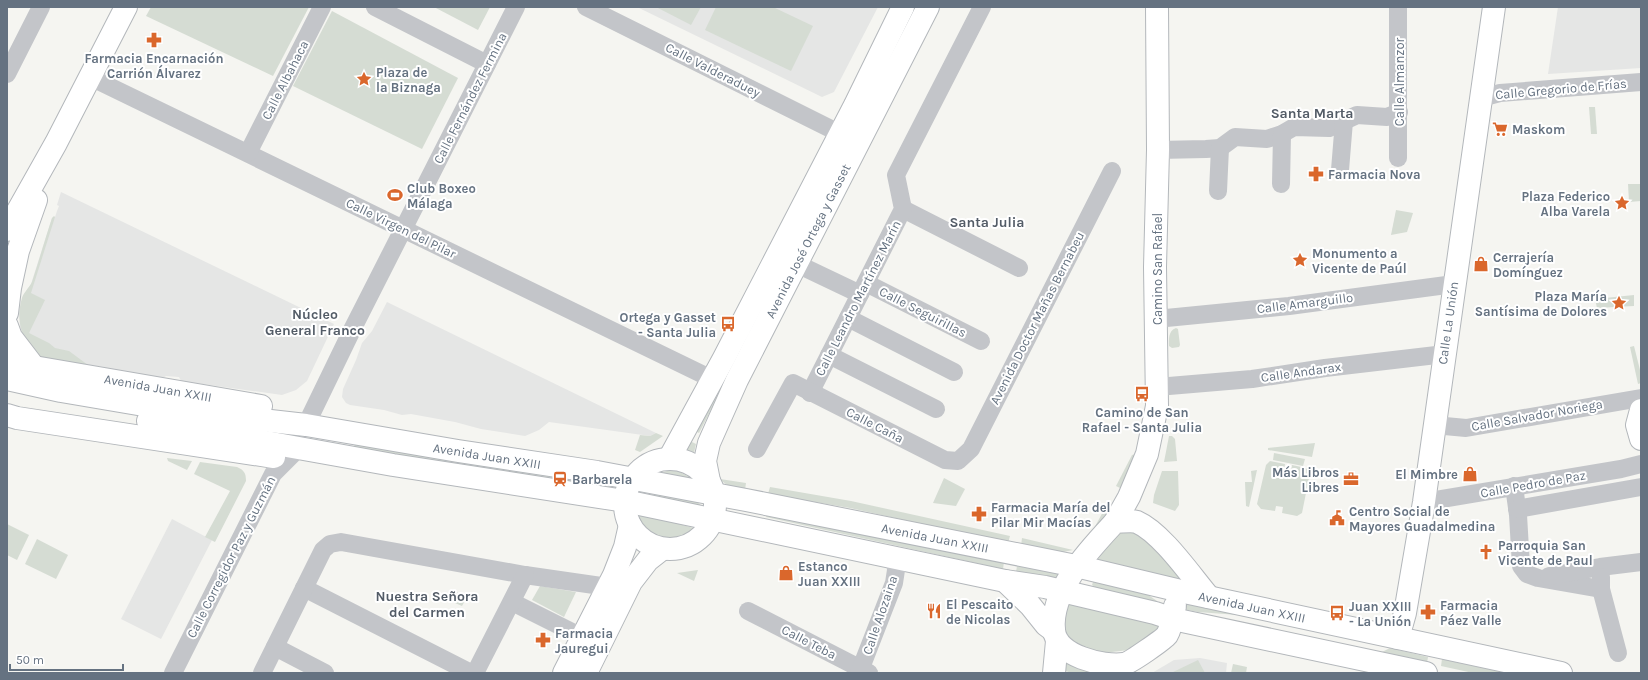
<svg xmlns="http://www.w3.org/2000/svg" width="1648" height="680" font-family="Karla,sans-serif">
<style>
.built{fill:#e5e6e5}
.green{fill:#d5dcd3}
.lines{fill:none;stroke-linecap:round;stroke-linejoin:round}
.secondary-casing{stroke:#b3b7bb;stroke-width:24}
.primary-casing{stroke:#b3b7bb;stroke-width:24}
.street{stroke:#c3c5c9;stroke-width:18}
.secondary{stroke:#fff;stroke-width:22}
.primary{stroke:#fff;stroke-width:22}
.labels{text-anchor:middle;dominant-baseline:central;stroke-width:4;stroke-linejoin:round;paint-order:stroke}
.poi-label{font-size:13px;font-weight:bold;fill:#657281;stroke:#fff;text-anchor:start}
.street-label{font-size:13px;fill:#657281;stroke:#fff}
.neighbourhood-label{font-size:14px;font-weight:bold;fill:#535c67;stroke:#fff}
</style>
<rect width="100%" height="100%" fill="#f5f5f1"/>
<!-- built -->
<g class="built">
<polygon points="637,7 878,7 834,92 822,97"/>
<polygon points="1558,7 1641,7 1641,68 1548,74"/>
<polygon points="61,192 334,324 307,381 296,390 282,395 181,381 179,377 166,376 163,378 107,370 104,367 88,365 87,366 39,354 23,334 20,326 19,313 23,296 31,284 52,218 55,217 57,211 59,206 57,205"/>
<polygon points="387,302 656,433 650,436 549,422 539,430 525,436 481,429 455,422 411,414 402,415 384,410 350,405 346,403 342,397 343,389 356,360 362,343 372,331"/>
<polygon points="172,519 212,540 161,639 121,619"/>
<polygon points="1200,658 1227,663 1226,673 1152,673 1174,660"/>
</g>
<!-- green -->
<g class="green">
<polygon points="151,7 309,7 273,76 146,16"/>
<polygon points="434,7 490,7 478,30"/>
<polygon points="656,7 701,7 691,25"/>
<polygon points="716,7 773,7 813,26 791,71 705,30"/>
<polygon points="332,11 458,78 422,149 293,86"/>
<polygon points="1589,107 1595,107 1597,134 1591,134"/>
<polygon points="1628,184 1641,184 1641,201 1629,202"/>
<polygon points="1396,210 1413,213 1407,232 1391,235"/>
<path d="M 54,216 L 55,217 L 31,293 L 45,300 L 29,333 L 49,343 L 55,348 L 69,351 L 88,365 L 87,366 C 76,364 54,364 45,359 C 22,347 15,321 22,298 C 24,292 29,288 32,282 C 39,261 45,239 52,218 Z"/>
<polygon points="1634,295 1634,306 1597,308 1595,299"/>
<path d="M 1176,328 L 1178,329 L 1180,345 L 1179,347 L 1172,348 L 1169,346 C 1169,339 1168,331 1176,328 Z"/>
<polygon points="1634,346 1641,374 1641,383 1638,384 1630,347"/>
<polygon points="730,364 734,366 699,433 695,431"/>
<polygon points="656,433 663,436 640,452 635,450 640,435 650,436"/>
<polygon points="1169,436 1172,436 1175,439 1177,461 1164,462"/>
<polygon points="688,440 696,444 693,457 684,452"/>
<polygon points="355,443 589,481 588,486 354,447"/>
<polygon points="1315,443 1312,457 1268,450 1268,448"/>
<polygon points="1274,453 1305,459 1303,466 1273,460"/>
<polygon points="1136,454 1124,490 1116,486 1132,455"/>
<polygon points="167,458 192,461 187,470 168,461"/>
<polygon points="1270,461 1285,464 1284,470 1291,471 1292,465 1306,468 1310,473 1302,513 1297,516 1282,513 1283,507 1276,506 1275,511 1261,509 1257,504 1266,465"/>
<path d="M 200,462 L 237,467 C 244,470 246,473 246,481 L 215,542 L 205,537 L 230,491 L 194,474 Z"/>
<polygon points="1257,470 1249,507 1246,506 1245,482 1252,482 1251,471"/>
<polygon points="667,471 678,471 693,479 656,475"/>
<polygon points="1162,471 1178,471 1179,505 1175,511 1153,503 1154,495"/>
<polygon points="944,478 965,489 956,506 933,503"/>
<path d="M 720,479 L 746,483 L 745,490 C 735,488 727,487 720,479 Z"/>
<polygon points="770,487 851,501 1010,536 1008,543 850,508 768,494"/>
<polygon points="651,494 697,502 702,506 656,498"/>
<polygon points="1105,508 1112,513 1091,534"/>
<polygon points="767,514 1004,562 1003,569 766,517"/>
<path d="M 638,515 L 658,518 L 697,529 C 676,548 646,545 638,515 Z"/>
<polygon points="7,524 29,535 17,560 7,555"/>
<path d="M 1130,529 L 1143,535 L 1152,547 L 1182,578 L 1182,582 L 1094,563 C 1104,551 1114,531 1130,529 Z"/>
<polygon points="1022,538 1073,550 1058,553 1021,546"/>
<polygon points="37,539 68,555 56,579 25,564"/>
<polygon points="1017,566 1058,574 1055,580 1016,572"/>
<polygon points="698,570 694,581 677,573"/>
<polygon points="1093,582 1147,594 1157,601 1154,603 1099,590 1092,585"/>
<polygon points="540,586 576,592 564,617 532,600"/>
<polygon points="452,590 467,597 462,606 448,600"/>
<polygon points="1181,602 1237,613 1238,615 1198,612 1183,609"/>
<polygon points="1068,604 1161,623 1159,632 1129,650 1103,653 1086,649 1073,643 1064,634 1063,613"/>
<polygon points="1390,648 1428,657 1427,663 1382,652"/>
<polygon points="1442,659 1506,673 1473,673 1441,666"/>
<polygon points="1198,660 1205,673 1171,673"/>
<polygon points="1064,662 1082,669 1105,673 1072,673 1062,670"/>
<polygon points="1233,664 1247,667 1246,673 1231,673"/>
</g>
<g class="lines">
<!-- secondary casing -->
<g class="secondary-casing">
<g id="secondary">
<polyline points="7,230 56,143 126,7"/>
<polyline points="7,313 10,288 18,251 36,200"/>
<polyline points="7,326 11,337 34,367"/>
<polyline points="1641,410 1637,425 1641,439"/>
<polyline points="669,459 724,358 855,105 903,7"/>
<polyline points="709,481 705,461 709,443 737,380 928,7"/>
<polyline points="1115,522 1129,497 1147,454 1157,406 1155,267 1158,150 1157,7"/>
<polyline points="1398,638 1405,613 1424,502 1494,7"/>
<polyline points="1054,673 1057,641"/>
</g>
</g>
<!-- primary casing -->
<g class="primary-casing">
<g id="primary">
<polyline points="7,359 34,367 261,406"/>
<polyline points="7,379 61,391 173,410 306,425 458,451 597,472 746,500 1076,566 1189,593 1561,673"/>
<polyline points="7,415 17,418 274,457"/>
<polyline points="148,421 393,465 625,501 1005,581 1045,587 1155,613 1173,619 1426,673"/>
<circle cx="670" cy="504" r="45"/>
<polyline points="1005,581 1030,605 1046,625 1054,631"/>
<path d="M 1175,606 C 1173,615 1172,626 1167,635 C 1164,639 1130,663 1124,664 C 1103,667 1056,656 1054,630 C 1050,590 1090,549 1115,522 C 1121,522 1131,520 1137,522 C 1162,533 1191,576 1209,597"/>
<polyline points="564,673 614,575 625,547 630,525"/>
<polyline points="586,673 631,582 648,560 662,549"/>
</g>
</g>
<!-- street -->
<g class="street">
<polyline points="375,7 487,64"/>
<polyline points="586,7 839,133"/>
<polyline points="7,74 41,7"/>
<polyline points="90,77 712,379"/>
<polyline points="1481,98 1500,93 1641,82"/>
<polyline points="1158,150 1206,149 1220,148 1235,137 1267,139 1282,134 1294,127 1329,128 1357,115 1387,117 1399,112"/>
<polyline points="248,153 322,7"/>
<polyline points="1398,158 1398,7"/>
<polyline points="1340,170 1344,121"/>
<polyline points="1281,184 1282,134"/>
<polyline points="1218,191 1220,148"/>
<polyline points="903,209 1019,268"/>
<polyline points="797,264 860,294"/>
<polyline points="866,283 981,341"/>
<polyline points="848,318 954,372"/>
<polyline points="1156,319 1289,306 1454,284"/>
<polyline points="829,355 936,409"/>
<polyline points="1157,387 1252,379 1325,368 1445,354"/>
<polyline points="810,393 903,209 896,175 982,7"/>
<polyline points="306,425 353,328 516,7"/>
<polyline points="1434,425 1466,428 1641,398"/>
<polyline points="757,449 793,383 945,460 958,461 971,449 1112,171"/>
<polyline points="1514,486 1518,515 1521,566 1527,574 1538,578 1601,589"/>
<polyline points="1424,502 1621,469 1641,464"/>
<polyline points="1517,509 1641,487"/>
<polyline points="1549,576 1600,567 1641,562"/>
<polyline points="1601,577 1601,589 1618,653"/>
<polyline points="304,588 471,673"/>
<polyline points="512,602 582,637"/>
<polyline points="748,611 869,673"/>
<polyline points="275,647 325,673"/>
<polyline points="173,673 273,474 299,448"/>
<polyline points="262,673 323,550 330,544 341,542 525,575 608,587"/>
<polyline points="475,673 525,575"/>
<polyline points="859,673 894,583 896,570 895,557"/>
</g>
<!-- secondary -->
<use href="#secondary" class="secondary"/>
<!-- primary -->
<use href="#primary" class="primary"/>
</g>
<!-- icons -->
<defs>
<g id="pharmacy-bare" transform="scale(1.2)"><path d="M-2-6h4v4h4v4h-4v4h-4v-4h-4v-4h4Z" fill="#da672c" stroke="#fff" stroke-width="2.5" paint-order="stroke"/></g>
<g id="sight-bare" transform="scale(1.2)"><path d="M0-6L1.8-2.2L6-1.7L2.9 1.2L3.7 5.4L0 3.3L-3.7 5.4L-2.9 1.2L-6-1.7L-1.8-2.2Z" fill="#da672c" stroke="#fff" stroke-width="2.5" paint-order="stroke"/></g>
<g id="supermarket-bare" transform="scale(1.2)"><path d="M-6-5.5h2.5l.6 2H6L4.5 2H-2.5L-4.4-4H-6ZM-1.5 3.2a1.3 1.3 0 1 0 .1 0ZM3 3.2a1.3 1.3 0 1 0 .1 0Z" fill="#da672c" stroke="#fff" stroke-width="2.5" paint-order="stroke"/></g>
<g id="stadium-bare" transform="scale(1.2)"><path d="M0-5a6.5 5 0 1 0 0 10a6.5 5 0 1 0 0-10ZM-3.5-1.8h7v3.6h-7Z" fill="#da672c" stroke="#fff" stroke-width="2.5" paint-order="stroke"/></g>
<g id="shop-bare" transform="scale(1.2)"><path d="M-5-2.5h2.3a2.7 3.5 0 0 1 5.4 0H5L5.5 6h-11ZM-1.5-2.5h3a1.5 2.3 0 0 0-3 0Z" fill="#da672c" stroke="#fff" stroke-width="2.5" paint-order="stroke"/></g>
<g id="bus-bare" transform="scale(1.2)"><path d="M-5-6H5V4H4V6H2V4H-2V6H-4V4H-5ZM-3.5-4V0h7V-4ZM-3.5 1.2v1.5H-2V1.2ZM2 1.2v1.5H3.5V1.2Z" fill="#da672c" stroke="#fff" stroke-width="2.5" paint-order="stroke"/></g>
<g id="station-bare" transform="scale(1.2)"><path d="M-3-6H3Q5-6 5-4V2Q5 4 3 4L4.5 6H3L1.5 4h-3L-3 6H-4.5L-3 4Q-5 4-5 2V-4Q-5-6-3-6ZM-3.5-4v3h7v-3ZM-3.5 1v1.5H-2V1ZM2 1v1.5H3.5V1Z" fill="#da672c" stroke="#fff" stroke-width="2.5" paint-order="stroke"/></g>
<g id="office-bare" transform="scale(1.2)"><path d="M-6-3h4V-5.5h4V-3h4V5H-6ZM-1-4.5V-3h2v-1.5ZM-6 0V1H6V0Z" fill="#da672c" stroke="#fff" stroke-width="2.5" paint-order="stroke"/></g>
<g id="civic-bare" transform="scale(1.2)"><path d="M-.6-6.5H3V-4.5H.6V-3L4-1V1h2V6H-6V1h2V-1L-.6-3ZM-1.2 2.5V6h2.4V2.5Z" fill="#da672c" stroke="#fff" stroke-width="2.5" paint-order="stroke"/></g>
<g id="church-bare" transform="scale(1.2)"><path d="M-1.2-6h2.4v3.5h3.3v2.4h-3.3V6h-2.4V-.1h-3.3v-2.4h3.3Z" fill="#da672c" stroke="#fff" stroke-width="2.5" paint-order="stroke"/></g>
<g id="restaurant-bare" transform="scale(1.2)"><path d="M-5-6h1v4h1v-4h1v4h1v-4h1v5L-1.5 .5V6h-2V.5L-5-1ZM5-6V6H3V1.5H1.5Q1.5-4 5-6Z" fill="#da672c" stroke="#fff" stroke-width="2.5" paint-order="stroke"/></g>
</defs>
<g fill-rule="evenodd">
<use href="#pharmacy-bare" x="154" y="40"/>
<use href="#sight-bare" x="364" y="79"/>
<use href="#supermarket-bare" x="1500" y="129"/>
<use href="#pharmacy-bare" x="1316" y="174"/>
<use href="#stadium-bare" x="395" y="195"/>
<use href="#sight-bare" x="1622" y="203"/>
<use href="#sight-bare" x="1300" y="260"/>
<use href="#shop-bare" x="1481" y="264"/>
<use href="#sight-bare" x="1619" y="303"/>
<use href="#bus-bare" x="728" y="324"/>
<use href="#bus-bare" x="1142" y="394"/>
<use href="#shop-bare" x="1470" y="474"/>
<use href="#station-bare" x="560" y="479"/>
<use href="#office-bare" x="1351" y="479"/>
<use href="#pharmacy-bare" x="979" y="514"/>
<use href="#civic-bare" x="1337" y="518"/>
<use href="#church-bare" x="1486" y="552"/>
<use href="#shop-bare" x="786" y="573"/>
<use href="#restaurant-bare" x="934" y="611"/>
<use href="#pharmacy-bare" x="1428" y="612"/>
<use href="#bus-bare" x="1337" y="613"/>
<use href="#pharmacy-bare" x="543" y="640"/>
</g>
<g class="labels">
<!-- poi labels -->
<g class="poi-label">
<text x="154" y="58" text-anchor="middle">Farmacia Encarnación<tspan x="154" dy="15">Carrión Álvarez</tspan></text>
<text x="376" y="72">Plaza de<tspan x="376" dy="15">la Biznaga</tspan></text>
<text x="1512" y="129">Maskom</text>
<text x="1328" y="174">Farmacia Nova</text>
<text x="407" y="188">Club Boxeo<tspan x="407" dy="15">Málaga</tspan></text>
<text x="1610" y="196" text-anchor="end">Plaza Federico<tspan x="1610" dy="15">Alba Varela</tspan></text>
<text x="1312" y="253">Monumento a<tspan x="1312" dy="15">Vicente de Paúl</tspan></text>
<text x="1493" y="257">Cerrajería<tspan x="1493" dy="15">Domínguez</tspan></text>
<text x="1607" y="296" text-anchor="end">Plaza María<tspan x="1607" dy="15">Santísima de Dolores</tspan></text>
<text x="716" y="317" text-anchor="end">Ortega y Gasset<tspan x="716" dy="15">- Santa Julia</tspan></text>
<text x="1142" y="412" text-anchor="middle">Camino de San<tspan x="1142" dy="15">Rafael - Santa Julia</tspan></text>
<text x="1339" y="472" text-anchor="end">Más Libros<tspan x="1339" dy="15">Libres</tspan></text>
<text x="1458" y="474" text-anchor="end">El Mimbre</text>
<text x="572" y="479">Barbarela</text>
<text x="991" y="507">Farmacia María del<tspan x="991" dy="15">Pilar Mir Macías</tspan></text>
<text x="1349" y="511">Centro Social de<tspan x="1349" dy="15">Mayores Guadalmedina</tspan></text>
<text x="1498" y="545">Parroquia San<tspan x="1498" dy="15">Vicente de Paul</tspan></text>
<text x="798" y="566">Estanco<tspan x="798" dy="15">Juan XXIII</tspan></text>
<text x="946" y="604">El Pescaito<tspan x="946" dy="15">de Nicolas</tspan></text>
<text x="1440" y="605">Farmacia<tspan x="1440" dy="15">Páez Valle</tspan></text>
<text x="1349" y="606">Juan XXIII<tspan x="1349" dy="15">- La Unión</tspan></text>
<text x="555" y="633">Farmacia<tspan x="555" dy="15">Jauregui</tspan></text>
</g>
<!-- street labels -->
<g class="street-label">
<text transform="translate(713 70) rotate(27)">Calle Valderaduey</text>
<text transform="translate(285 80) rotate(-63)">Calle Albahaca</text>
<text transform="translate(1399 82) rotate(-90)">Calle Almanzor</text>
<text transform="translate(1561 89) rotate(-5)">Calle Gregorio de Frías</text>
<text transform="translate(470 98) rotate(-63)">Calle Fernández Fermina</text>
<text transform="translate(401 228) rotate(26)">Calle Virgen del Pilar</text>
<text transform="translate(808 241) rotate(-63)">Avenida José Ortega y Gasset</text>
<text transform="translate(1157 269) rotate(-90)">Camino San Rafael</text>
<text transform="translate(858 298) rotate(-63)">Calle Leandro Martínez Marín</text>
<text transform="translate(1305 303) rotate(-7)">Calle Amarguillo</text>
<text transform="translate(923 312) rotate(27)">Calle Seguirillas</text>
<text transform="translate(1037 318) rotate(-63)">Avenida Doctor Mañas Bernabeu</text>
<text transform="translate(1448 323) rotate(-82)">Calle La Unión</text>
<text transform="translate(1301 372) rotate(-8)">Calle Andarax</text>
<text transform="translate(158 388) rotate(10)">Avenida Juan XXIII</text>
<text transform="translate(1537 415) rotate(-10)">Calle Salvador Noriega</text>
<text transform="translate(875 425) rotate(27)">Calle Caña</text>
<text transform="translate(487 456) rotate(9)">Avenida Juan XXIII</text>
<text transform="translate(1533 484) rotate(-10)">Calle Pedro de Paz</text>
<text transform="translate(935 538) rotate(11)">Avenida Juan XXIII</text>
<text transform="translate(231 557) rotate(-63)">Calle Corregidor Paz y Guzmán</text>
<text transform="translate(1252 607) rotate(12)">Avenida Juan XXIII</text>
<text transform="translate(880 615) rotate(-71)">Calle Alozaina</text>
<text transform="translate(809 642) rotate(27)">Calle Teba</text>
</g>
<!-- neighbourhood labels -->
<g class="neighbourhood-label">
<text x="1312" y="113">Santa Marta</text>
<text x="987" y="222">Santa Julia</text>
<text x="315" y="314">Núcleo<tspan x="315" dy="16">General Franco</tspan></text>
<text x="427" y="596">Nuestra Señora<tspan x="427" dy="16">del Carmen</tspan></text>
</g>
</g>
<!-- border -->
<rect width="1648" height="680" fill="none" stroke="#657281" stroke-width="16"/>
<!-- scale -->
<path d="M10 664v6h113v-6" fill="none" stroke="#657281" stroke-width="2"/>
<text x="16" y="664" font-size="12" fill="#657281" stroke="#ffffff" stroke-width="3" paint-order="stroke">50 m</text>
</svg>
